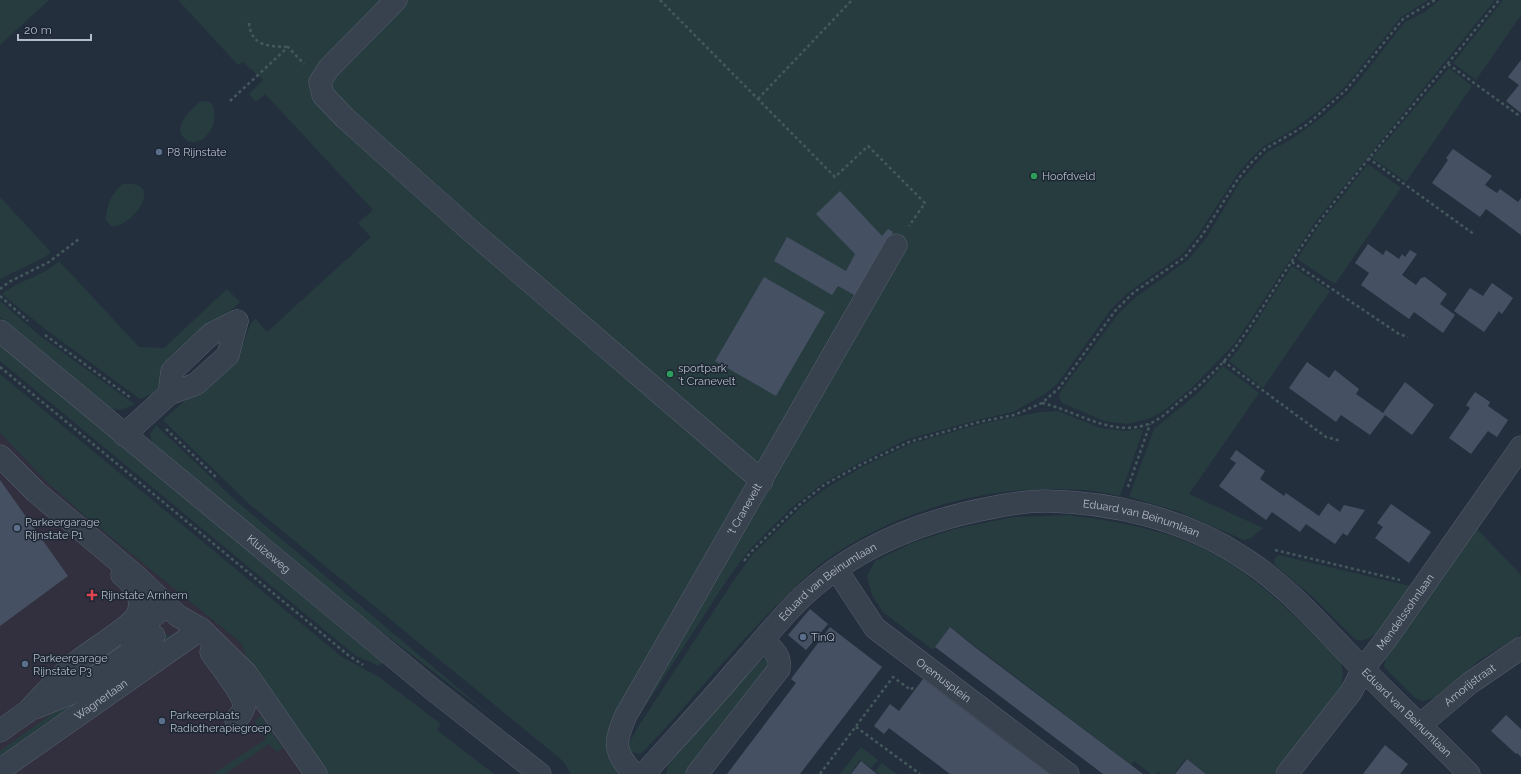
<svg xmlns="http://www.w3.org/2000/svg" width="1521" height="774" font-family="Raleway,sans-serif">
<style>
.medical{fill:#32303f}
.green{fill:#263c3f}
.building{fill:#455162}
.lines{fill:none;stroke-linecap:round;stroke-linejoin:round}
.minor-casing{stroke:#565f6c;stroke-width:23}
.path{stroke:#44595c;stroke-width:2.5;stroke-dasharray:3 3;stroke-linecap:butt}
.minor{stroke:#38414e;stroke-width:22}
.service-dot{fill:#5c6f8a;stroke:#1d2633;stroke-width:1.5}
.leisure-dot{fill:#2e9e5b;stroke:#1d2633;stroke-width:1.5}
.health-dot{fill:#e0444e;stroke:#1d2633;stroke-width:1.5}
.labels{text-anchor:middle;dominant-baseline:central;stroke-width:3;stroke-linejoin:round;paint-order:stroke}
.poi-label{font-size:11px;fill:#b4bcc9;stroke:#1d2633;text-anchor:start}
.street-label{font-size:11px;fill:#b4bcc9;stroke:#1d2633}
</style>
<rect width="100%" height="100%" fill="#242f3e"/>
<!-- medical -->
<polygon class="medical" points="0,433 49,484 86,517 240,642 244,649 248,664 327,774 0,774"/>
<!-- green -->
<g class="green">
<polygon points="0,0 49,0 0,45"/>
<polygon points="178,0 1428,0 1401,17 1344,88 1317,112 1289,132 1264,146 1249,160 1236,176 1200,232 1183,254 1130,291 1112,308 1057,384 1045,394 1013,412 978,420 908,439 859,463 823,483 792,507 748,551 727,580 630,730 621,711 618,770 619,774 571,774 563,761 247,502 163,420 240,352 250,325 255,318 267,332 371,237 358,223 373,210 265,94 256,102 249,94 263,80 243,62 238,65"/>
<polygon points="1440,0 1495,0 1316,221 1235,343 1193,387 1162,412 1148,419 1127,424 1104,421 1062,403 1059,396 1060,392 1118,314 1136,297 1189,259 1207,237 1241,180 1267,152 1292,139 1322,117 1349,93 1405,22 1423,13"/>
<polygon points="1503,0 1521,0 1521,15 1476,80 1453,63"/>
<polygon points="1449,68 1472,86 1406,182 1372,158"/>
<path d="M 201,101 L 210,102 C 223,117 207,148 187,141 C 185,139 182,136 181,134 C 177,122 193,107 201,101 Z"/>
<polygon points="1368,164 1401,188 1335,284 1297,259 1320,224"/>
<path d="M 123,184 C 167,180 132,229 111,226 L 106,220 C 106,206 112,192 123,184 Z"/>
<polygon points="0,197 51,252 45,257 0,279"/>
<path d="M 59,261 L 139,347 L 164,348 L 227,289 L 240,302 L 166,370 L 160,388 L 155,393 L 140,399 L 45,329 L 2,294 C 19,280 44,276 59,261 Z"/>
<polygon points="1292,266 1330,291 1263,388 1229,361 1241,346"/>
<polygon points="0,301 40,336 133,403 133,405 121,410 108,408 0,317"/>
<polygon points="0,345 382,662 382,663 379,666 356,656 0,361"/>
<polygon points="1223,366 1259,393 1189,494 1263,528 1251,538 1244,540 1177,511 1129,497 1154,429 1198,393"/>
<polygon points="0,374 342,657 379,677 441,724 437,730 494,774 327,774 248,664 244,649 240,642 86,517 49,484 0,433"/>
<path d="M 1058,411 L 1100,428 L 1125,431 L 1140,429 L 1143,431 L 1120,496 C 1108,494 1096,491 1084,490 C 993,483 896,509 822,563 C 805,576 789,593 774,608 C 729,653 689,703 646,749 L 640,754 L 627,751 L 627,747 L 638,727 L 732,583 L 752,555 L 801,507 L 826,488 L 862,467 L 910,444 L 980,424 L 1040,412 Z"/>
<polygon points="156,425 235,500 496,720 363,617 153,446 150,434"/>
<path d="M 1069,515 C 1113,521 1158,528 1199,547 C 1253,570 1300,621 1341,662 L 1343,674 L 1341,687 L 1274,774 L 1207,774 L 1186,758 L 1174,774 L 1161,774 L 1158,771 L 1156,774 L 1151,774 L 1134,761 L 1131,765 L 950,627 L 933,650 L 883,612 L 872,595 L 867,576 L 875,561 L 912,543 L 955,529 L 1013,517 Z"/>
<polygon points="1476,528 1521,575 1521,634 1480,660 1434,698 1422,701 1414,697 1384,667 1386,657"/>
<path d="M 1278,555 L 1410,586 C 1400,602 1376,649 1355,639 L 1313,597 L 1275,565 L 1274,560 Z"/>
<polygon points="167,635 173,636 0,762 0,751 43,720"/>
<polygon points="766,657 773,659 688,774 666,774 668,765 757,663"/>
<polygon points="261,716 283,748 277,752 269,744 225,774 213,774 266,739 254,721"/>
<polygon points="861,747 878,760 871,768 860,760 850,774 840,774"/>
<polygon points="882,763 896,774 879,774 875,771"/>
</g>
<!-- building -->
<g class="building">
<polygon points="1521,60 1521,113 1506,101 1519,85 1508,77"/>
<polygon points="1453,149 1492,176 1485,185 1497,193 1500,189 1518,202 1521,198 1521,235 1486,209 1480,217 1432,183 1448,160 1446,158"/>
<polygon points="840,191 882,236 888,229 893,232 856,296 838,286 832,295 774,261 787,237 846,271 855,254 816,214"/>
<polygon points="1368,244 1383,255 1386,250 1399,259 1402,254 1405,257 1410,250 1417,254 1402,275 1416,285 1421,278 1425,277 1447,294 1440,304 1455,315 1443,333 1414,312 1409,319 1361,285 1369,273 1355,263"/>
<polygon points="764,277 825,312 776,396 715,361"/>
<polygon points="1492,283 1513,298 1502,314 1499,311 1484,332 1454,311 1470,288 1483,296"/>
<polygon points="1307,362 1329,378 1335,370 1359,389 1356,394 1383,413 1405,382 1434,405 1412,435 1385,415 1370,435 1341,415 1336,422 1289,388"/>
<polygon points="1475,392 1490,402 1488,406 1508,420 1497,437 1488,431 1471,454 1449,438 1470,408 1466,405"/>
<polygon points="1236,450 1265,471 1260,479 1284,496 1286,493 1319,516 1328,503 1340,512 1344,505 1365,510 1347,536 1343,533 1335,544 1306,524 1300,532 1272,512 1266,520 1219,486 1236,463 1230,459"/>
<polygon points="0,480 68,576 0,626"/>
<polygon points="1391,504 1431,532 1409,563 1375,538 1383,527 1377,523"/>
<polygon points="810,609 828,624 806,650 788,635"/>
<polygon points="830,627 882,667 800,774 727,774 796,683 791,679"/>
<polygon points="950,627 976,648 1143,774 1103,774 935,647"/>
<polygon points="923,679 1049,774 950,774 889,728 884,734 874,726 890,704 899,711"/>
<polygon points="1506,715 1521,729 1521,757 1517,753 1516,754 1491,731"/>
<polygon points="1385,745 1408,764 1400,774 1363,774"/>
<polygon points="1187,759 1206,774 1175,774"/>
<polygon points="861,761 877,774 851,774"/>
</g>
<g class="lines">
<!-- minor casing -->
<g class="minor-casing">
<g id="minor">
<polyline points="396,0 328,69 320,82 323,95 345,118 470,230 762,481"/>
<path id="s1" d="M 0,331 L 431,688 L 540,774"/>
<polyline points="169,394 172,371 211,334 237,321"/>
<polyline points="124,435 169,394 196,384 228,355 237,321"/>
<polyline points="0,456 36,492 135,575 178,616 201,629 246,673 316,774"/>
<path id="s2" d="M 836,569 L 875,628 L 1068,774"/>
<polyline points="129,638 167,604"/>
<path d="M 211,652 C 218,663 242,692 244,704 C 245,710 240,715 236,720"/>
<polyline points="37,707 74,692 154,636"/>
<path d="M 27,712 C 43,695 59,676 77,662 C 91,650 130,628 137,615 C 145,599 134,585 122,575"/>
<path id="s3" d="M 1420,725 L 1470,683 L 1521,648"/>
<polyline points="0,731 38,704"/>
<path id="s4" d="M 0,770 L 201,629"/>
<path id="s5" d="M 634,774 C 613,751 614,743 626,715 L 896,245"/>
<path id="s6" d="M 644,774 C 676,738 709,703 740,666 C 761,643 780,618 802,597 C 854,548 921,521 990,508 C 1008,504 1028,501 1046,501 C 1113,502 1186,520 1242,557 C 1287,585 1323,628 1359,665 C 1395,702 1433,737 1469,774"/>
<path d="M 697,774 L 779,669 C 781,655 773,650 763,640"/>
<path id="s7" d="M 1287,774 L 1351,692 L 1363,669 L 1387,638 L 1521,447"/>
</g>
</g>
<!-- path -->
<g class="path">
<polyline points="660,0 835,177 868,146 925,203 909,226"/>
<path d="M 249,23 C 251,47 270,46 287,47"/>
<polyline points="1448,64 1521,117"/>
<polyline points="758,99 852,0"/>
<polyline points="230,101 288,47 304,64"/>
<polyline points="1368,158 1475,235"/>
<polyline points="1292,262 1399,334 1408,337"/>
<polyline points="0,289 9,282 49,262 79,239"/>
<polyline points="0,296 28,321"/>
<polyline points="45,335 131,398"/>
<polyline points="1223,361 1326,437 1341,441"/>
<polyline points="0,367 348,655 363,665"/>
<path d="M 1042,403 C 1077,411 1114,439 1151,423 C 1162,418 1171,409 1180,401 C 1201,385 1222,366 1237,345 C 1267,304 1291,258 1322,218 C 1379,143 1441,74 1499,0"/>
<polyline points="166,429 217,478"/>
<polyline points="1128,487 1150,424"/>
<polyline points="1275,550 1400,580"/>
<polyline points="744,561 750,553 799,505 824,485 860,465 909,442 979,422 1014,415 1042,403 1059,388 1115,311 1133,293 1185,257 1203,234 1238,179 1251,163 1265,149 1308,124 1319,114 1346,90 1403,19 1435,0"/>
<polyline points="856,727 920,774"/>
<polyline points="820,774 893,677 911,690 914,686"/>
</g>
<!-- minor -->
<use href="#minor" class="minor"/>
</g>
<!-- markers -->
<g class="service-dot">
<circle cx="159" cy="152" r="4"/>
<circle cx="17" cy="528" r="4"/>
<circle cx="803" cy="637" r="4"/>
<circle cx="25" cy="664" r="4"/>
<circle cx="162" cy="721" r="4"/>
</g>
<g class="leisure-dot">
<circle cx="1034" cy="176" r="4"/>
<circle cx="670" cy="374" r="4"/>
</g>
<path class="health-dot" d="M90 589h4v4h4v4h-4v4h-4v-4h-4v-4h4z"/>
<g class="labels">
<!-- poi labels -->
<g class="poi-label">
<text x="167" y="152">P8 Rijnstate</text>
<text x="1042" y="176">Hoofdveld</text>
<text x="678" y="368">sportpark<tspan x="678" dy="13">'t Cranevelt</tspan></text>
<text x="25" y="522">Parkeergarage<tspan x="25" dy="13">Rijnstate P1</tspan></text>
<text x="101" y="595">Rijnstate Arnhem</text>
<text x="811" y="637">TinQ</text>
<text x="33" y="658">Parkeergarage<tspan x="33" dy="13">Rijnstate P3</tspan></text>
<text x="170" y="715">Parkeerplaats<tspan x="170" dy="13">Radiotherapiegroep</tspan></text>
</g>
<!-- street labels -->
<g class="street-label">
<text stroke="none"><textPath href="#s5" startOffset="303">'t Cranevelt</textPath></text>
<text stroke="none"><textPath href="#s6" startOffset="602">Eduard van Beinumlaan</textPath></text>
<text stroke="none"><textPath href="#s1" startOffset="349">Kluizeweg</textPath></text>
<text stroke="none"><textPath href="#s6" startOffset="267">Eduard van Beinumlaan</textPath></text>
<text stroke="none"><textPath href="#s7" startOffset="201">Mendelssohnlaan</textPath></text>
<text stroke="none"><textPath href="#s2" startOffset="157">Oremusplein</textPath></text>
<text stroke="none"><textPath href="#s3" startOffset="64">Amorijstraat</textPath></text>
<text stroke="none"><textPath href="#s4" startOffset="123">Wagnerlaan</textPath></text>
<text stroke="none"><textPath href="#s6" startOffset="938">Eduard van Beinumlaan</textPath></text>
</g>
</g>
<!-- scale -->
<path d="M18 34v6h73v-6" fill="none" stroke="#b4bcc9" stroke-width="2"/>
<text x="24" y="34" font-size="12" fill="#b4bcc9" stroke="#1d2633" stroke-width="3" paint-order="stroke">20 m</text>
</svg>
